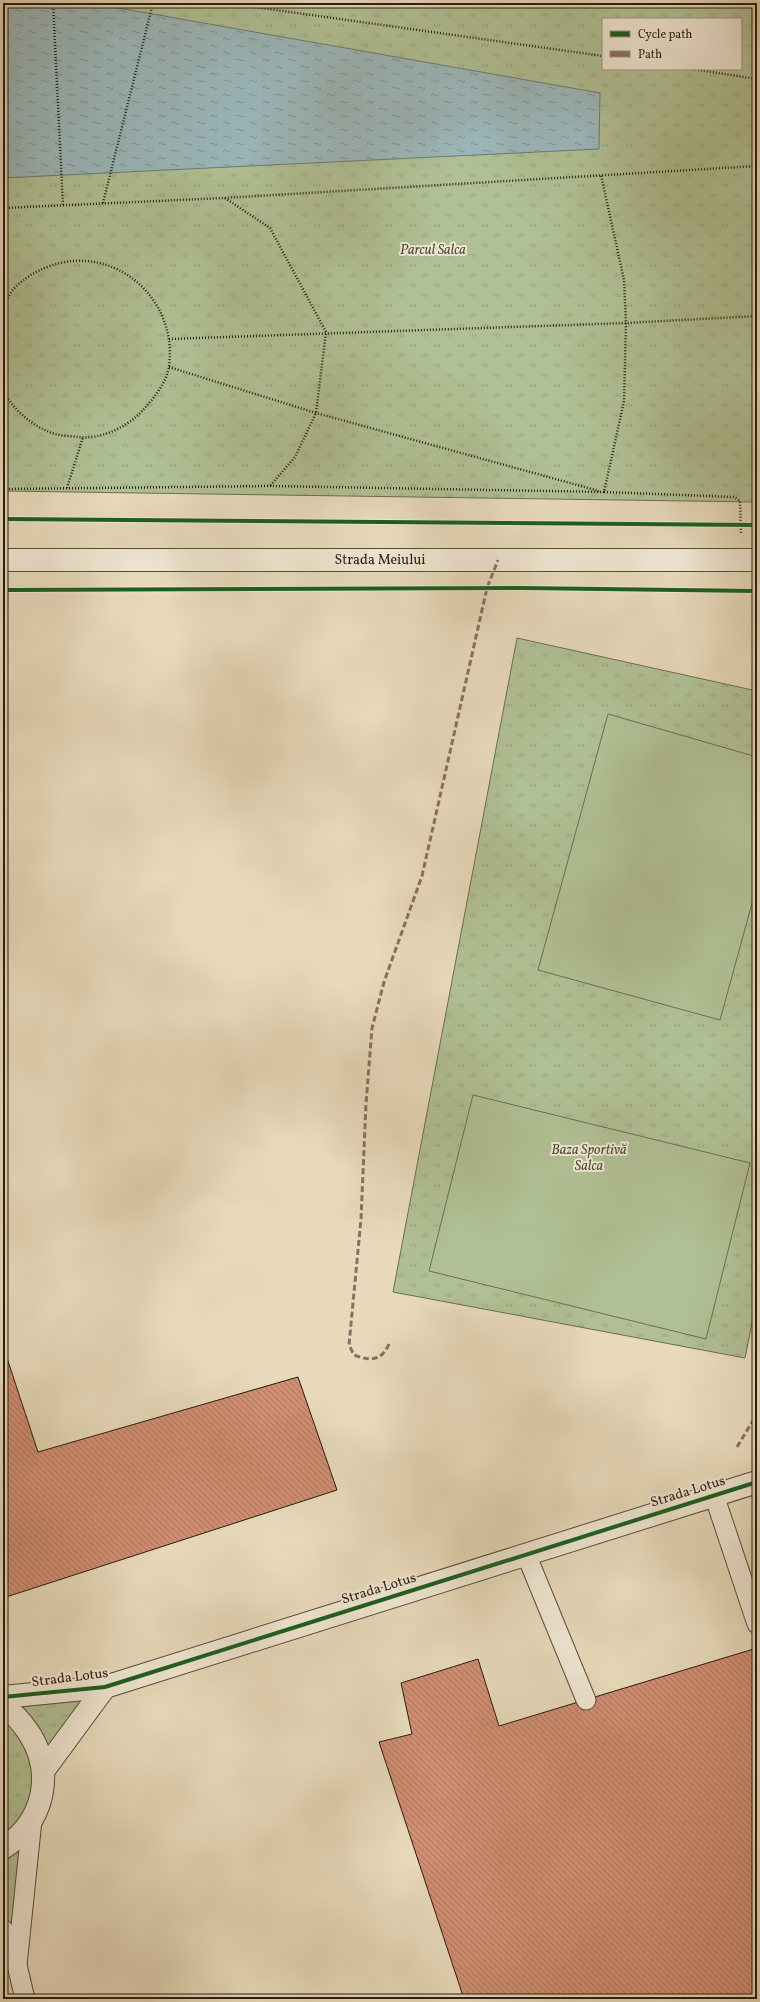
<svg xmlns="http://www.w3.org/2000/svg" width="760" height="2002" font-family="Vollkorn,serif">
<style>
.grass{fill:url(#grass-tufts);stroke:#6c6e52;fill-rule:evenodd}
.garden{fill:#b0c094;stroke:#6c6e52}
.water{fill:url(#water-ripples);stroke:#6d7976}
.building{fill:url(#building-back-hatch);stroke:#291c0f}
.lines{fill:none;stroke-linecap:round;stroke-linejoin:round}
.service-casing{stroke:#584b3a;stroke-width:21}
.minor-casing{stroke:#584b3a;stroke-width:24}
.path{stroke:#291c0f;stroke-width:2.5;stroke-dasharray:1 2;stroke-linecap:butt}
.service{stroke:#efe6d2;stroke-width:19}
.minor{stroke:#efe6d2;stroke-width:22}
.quiet{stroke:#8d6e63;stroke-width:3;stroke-dasharray:6 3;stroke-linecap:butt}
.cycleway-casing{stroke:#efe6d2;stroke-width:6}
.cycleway{stroke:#1b5e20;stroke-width:4}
.labels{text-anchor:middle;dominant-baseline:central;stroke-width:4;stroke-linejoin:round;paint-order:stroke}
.park-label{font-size:14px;font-style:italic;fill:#524d37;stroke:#efe6d2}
.street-label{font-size:14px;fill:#291c0f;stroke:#efe6d2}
</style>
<defs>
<pattern id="grass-tufts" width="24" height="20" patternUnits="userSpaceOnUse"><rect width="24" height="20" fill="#b0c094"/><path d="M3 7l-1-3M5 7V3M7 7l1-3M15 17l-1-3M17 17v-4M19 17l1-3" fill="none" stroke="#97a47e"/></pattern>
<pattern id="water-ripples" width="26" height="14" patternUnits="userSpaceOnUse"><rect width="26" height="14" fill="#9bb7ba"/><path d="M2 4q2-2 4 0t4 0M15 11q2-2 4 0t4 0" fill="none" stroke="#7e9496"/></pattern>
<pattern id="building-back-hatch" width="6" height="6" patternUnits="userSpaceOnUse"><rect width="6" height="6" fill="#d08e72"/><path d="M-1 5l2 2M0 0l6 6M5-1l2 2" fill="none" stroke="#a9735c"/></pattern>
</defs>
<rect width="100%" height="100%" fill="#e7d9ba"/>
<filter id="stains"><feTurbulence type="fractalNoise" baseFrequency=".005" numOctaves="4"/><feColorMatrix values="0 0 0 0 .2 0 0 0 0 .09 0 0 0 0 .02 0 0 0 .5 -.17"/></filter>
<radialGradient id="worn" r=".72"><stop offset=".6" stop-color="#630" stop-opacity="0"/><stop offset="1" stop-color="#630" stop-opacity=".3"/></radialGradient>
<!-- grass -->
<g class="grass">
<path d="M 3,3 L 757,3 L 757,502 L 3,491 ZM 603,19 L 741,19 L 741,69 L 603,69 Z"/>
<polygon points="517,638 757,691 757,1298 745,1358 393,1292"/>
<polygon points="105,1687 44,1770 17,1965 3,1929 3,1697"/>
</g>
<!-- garden -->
<g class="garden">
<polygon points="608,714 757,757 757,885 720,1020 538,970"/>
<polygon points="473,1095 750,1163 706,1339 429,1271"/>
</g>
<!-- water -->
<polygon class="water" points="3,3 113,7 600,93 599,149 3,178"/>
<!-- building -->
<g class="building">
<polygon points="3,1346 38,1452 298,1377 337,1490 3,1598"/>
<polygon points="757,1648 757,1999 464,1999 379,1742 412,1734 401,1683 478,1659 499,1726"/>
</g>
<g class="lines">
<!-- service casing -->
<g class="service-casing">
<g id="service">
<polyline points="714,1495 757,1624"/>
<polyline points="526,1554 586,1700"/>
<polyline points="3,1929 17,1965 25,1999"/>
<polyline points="17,1965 32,1820"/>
</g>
</g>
<!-- minor casing -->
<g class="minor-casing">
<g id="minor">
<path id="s1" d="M 3,560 L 757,560"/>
<polyline points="3,1697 105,1687 757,1482"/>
<path d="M 3,1707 C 13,1712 23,1724 29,1733 C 55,1774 44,1822 3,1848"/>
<polyline points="44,1770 105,1687"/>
</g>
</g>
<!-- path -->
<g class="path">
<polyline points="53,3 63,206"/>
<polyline points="226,3 603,56"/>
<polyline points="692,69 757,79"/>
<polyline points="225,198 270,228 326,332 316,413 295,457 270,486"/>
<polyline points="103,203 153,3"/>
<polyline points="3,208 224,198 757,166"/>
<path d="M 3,306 C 6,301 9,296 12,291 C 22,279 36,271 50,266 C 115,243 178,299 169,366 C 167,382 154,398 143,410 C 129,426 101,440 79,437 C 71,436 62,436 55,434 C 33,427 13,410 3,390"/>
<polyline points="169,339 626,323 757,316"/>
<polyline points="169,367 316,413 599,491"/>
<polyline points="67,488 83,437"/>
<polyline points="3,489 270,486 604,492 624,401 626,323 624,280 601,175"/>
<polyline points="604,492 734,497 740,501 741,533"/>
</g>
<!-- service -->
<use href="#service" class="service"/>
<!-- minor -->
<use href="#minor" class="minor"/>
<!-- quiet -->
<g class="quiet">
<path d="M 389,1344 C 381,1362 370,1361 354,1355 L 349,1345 L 361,1219 L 366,1104 L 372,1028 L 384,982 L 422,876 L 487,588 L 498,560"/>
<polyline points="737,1447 757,1414"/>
</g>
<!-- cycleway casing -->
<g class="cycleway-casing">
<g id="cycleway">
<polyline points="3,519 757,525"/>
<polyline points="3,590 522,588 757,591"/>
<polyline points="3,1697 105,1687 757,1482"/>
</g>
</g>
<!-- cycleway -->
<use href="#cycleway" class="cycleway"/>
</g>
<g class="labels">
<!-- park labels -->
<g class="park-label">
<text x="433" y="250">Parcul Salca</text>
<text x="589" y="1150">Baza Sportivă<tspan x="589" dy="16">Salca</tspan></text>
</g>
<!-- street labels -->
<g class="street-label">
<text stroke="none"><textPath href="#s1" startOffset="377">Strada Meiului</textPath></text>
<text transform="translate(688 1492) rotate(-17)">Strada Lotus</text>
<text transform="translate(379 1589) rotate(-17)">Strada Lotus</text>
<text transform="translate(70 1678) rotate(-7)">Strada Lotus</text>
</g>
</g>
<!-- margin -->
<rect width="760" height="2002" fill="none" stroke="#e7d9ba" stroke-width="16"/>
<rect x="4" y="4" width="752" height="1994" fill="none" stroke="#291c0f" stroke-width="2"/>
<rect x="8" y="8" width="744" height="1986" fill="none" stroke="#291c0f"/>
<!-- legend -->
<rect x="602" y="18" width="140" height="52" fill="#efe6d2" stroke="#a09584"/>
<rect x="610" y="31" width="20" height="6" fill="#1b5e20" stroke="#a09584"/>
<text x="638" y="38" font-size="12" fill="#291c0f">Cycle path</text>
<rect x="610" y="51" width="20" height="6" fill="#8d6e63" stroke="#a09584"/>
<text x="638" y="58" font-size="12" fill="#291c0f">Path</text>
<rect width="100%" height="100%" filter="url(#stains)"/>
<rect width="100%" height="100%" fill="url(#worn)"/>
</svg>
